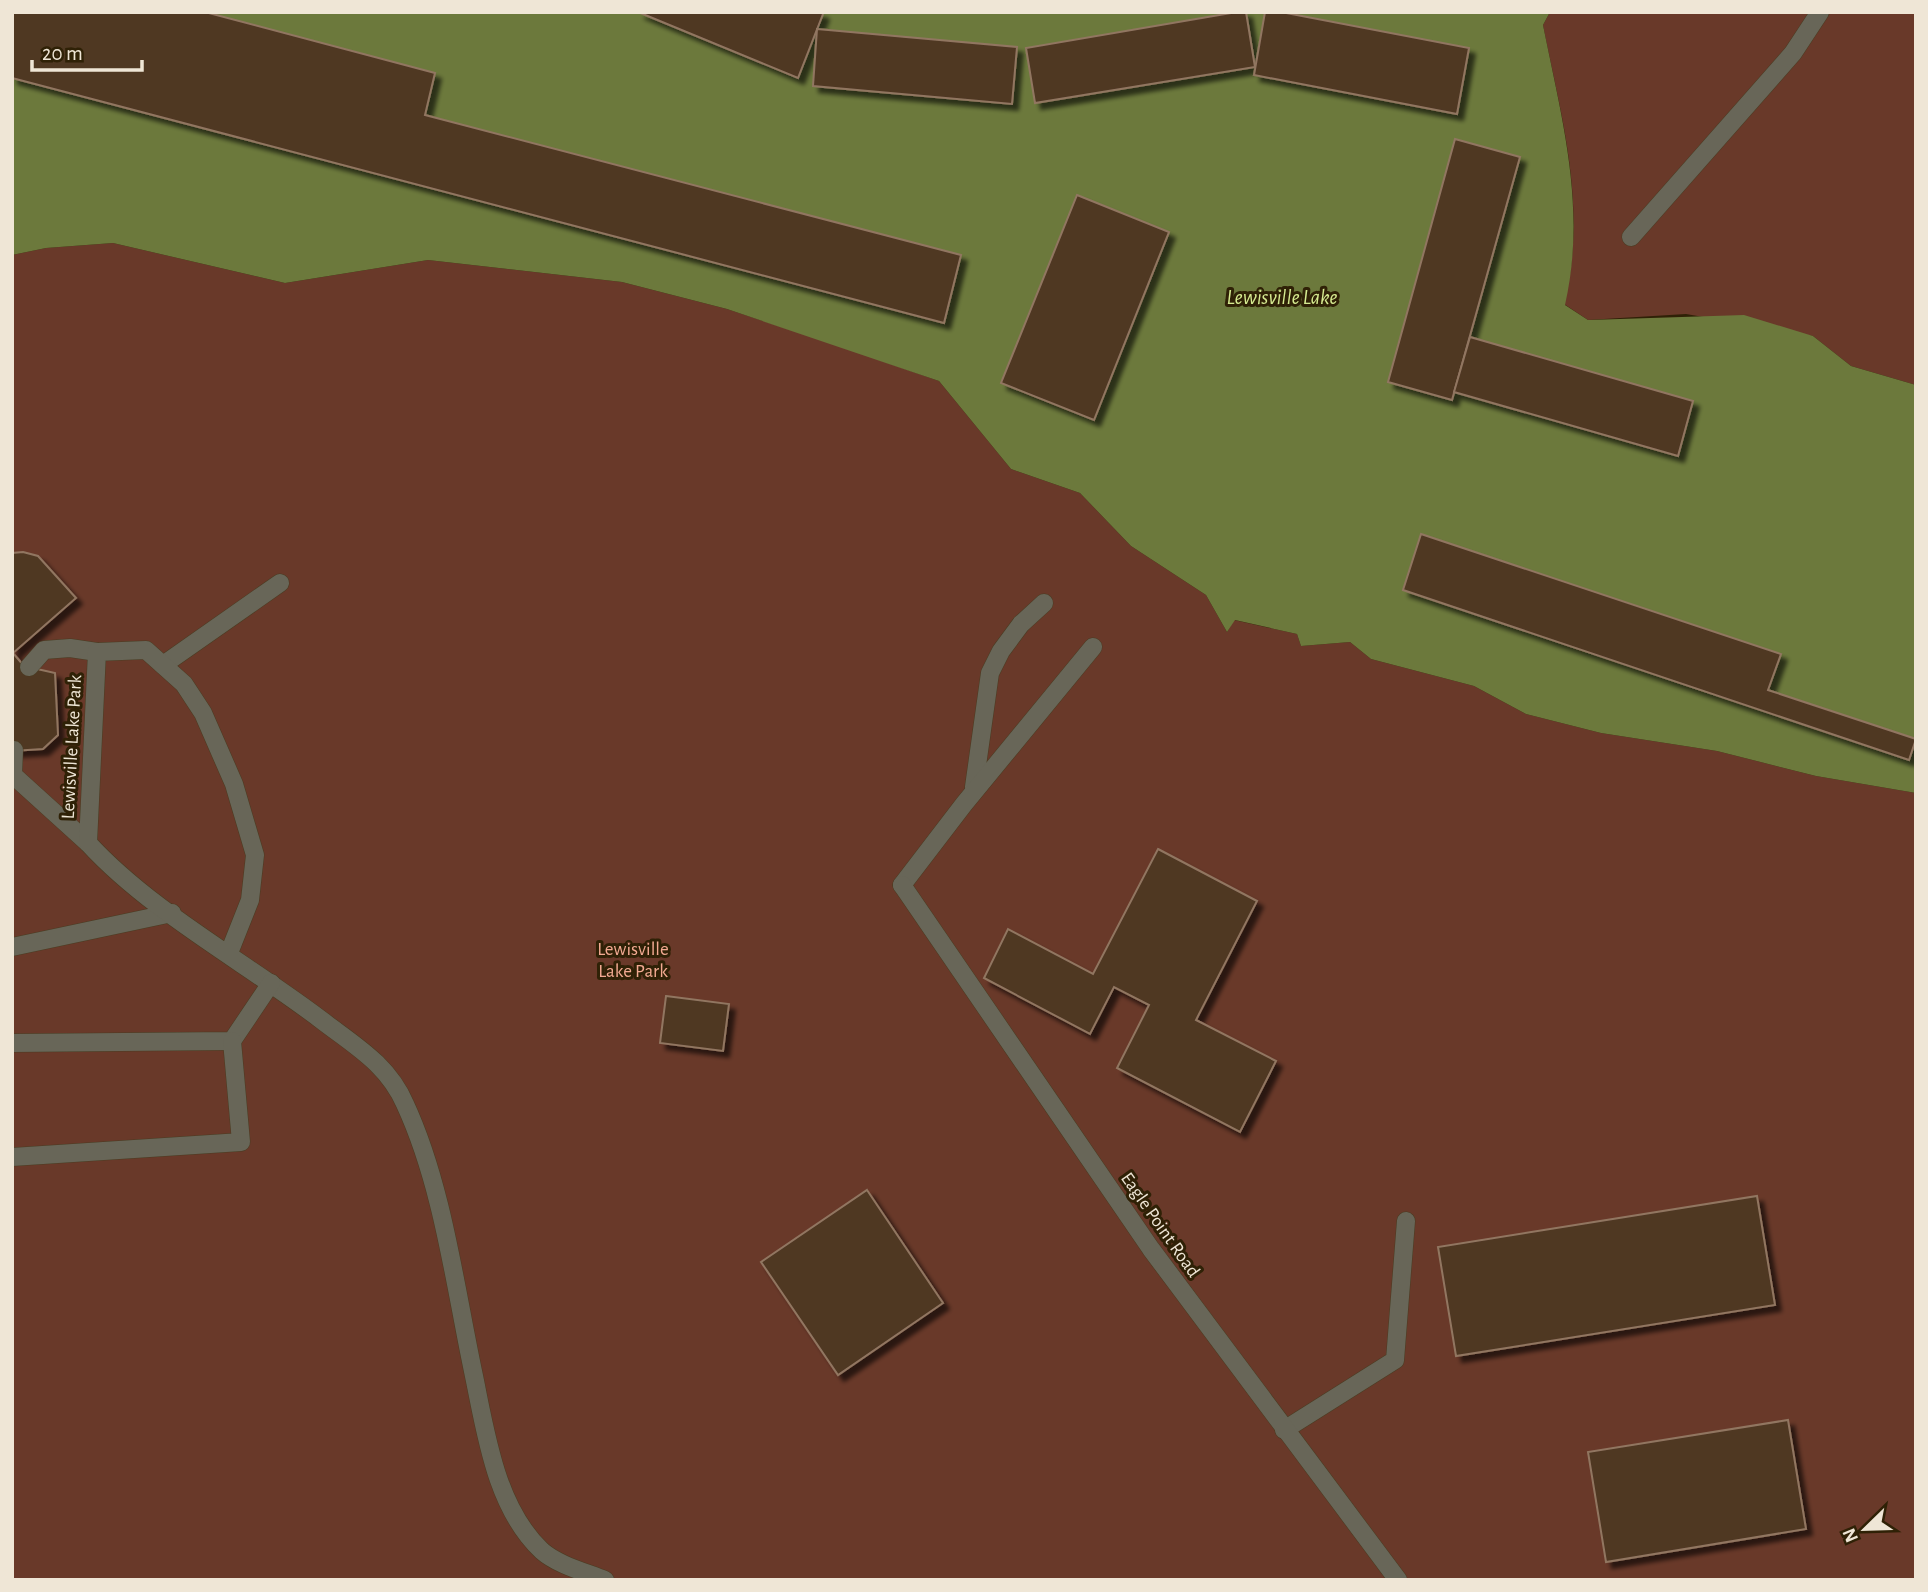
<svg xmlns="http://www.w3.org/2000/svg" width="1928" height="1592" font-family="'Alegreya Sans',sans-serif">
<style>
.green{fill:#693929}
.water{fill:#6c793c}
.building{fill:#4f3724;stroke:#917661;stroke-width:2;filter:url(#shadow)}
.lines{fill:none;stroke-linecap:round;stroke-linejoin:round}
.service-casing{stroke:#4a3d23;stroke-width:19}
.minor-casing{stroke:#4a3d23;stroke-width:19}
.service{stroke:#686658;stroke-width:18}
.minor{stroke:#686658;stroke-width:18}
.labels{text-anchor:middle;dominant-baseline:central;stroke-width:6;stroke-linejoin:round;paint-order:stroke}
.street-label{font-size:19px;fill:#efe6d6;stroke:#2f2106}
.park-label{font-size:19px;fill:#f3aa92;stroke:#2f2106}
.water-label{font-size:21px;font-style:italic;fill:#d6eb90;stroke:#2f2106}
</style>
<defs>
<filter id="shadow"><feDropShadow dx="6" dy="6" stdDeviation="2" flood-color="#0009"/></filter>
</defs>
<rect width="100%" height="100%" fill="#2f2106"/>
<!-- green -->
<g class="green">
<path d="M 1550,12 L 1916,12 L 1916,385 L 1851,366 L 1813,336 L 1686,314 L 1588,320 L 1564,304 C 1588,208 1562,120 1543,25 Z"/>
<polygon points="113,243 285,283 428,260 622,282 727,309 854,351 939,381 1011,469 1080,493 1131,546 1206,595 1227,632 1234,620 1297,634 1301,646 1350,642 1371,659 1474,686 1526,714 1601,733 1717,751 1816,776 1916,793 1916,1580 12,1580 12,255 46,248"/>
</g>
<!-- water -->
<path class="water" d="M 12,12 L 1550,12 L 1543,25 C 1562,120 1587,208 1565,305 L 1588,320 L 1744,315 L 1813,336 L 1851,366 L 1916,385 L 1916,793 L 1816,776 L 1717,751 L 1601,733 L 1526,714 L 1474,686 L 1371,659 L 1350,642 L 1301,646 L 1297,634 L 1235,620 L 1227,632 L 1206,595 L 1131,546 L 1080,493 L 1011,469 L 939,381 L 727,309 L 622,282 L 428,260 L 285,283 L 113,243 L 46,248 L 12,255 Z"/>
<!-- building -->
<g class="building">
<polygon points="12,12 205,12 435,73 425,115 961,255 944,323 12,78"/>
<polygon points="638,12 820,12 823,14 798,78"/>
<polygon points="1237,12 1246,12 1255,67 1035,103 1026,48"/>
<polygon points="1265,12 1281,12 1469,48 1457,114 1254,75"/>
<polygon points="817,29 1017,47 1012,104 813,86"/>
<polygon points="1455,139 1520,157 1452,400 1388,382"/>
<polygon points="1077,195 1169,232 1094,420 1001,383"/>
<polygon points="1470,337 1693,401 1678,456 1454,392"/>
<polygon points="1421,534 1781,654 1768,690 1916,739 1909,760 1403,590"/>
<polygon points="23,552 38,556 76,598 13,653 24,666 55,673 58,735 43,749 12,751 12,553"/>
<polygon points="1158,849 1257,901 1196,1020 1276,1061 1240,1132 1117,1068 1149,1005 1114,987 1090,1034 984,978 1008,929 1093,974"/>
<polygon points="666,996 729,1004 723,1051 660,1043"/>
<polygon points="867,1190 943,1303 838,1375 761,1262"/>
<polygon points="1757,1196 1775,1305 1456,1356 1438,1247"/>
<polygon points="1788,1420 1806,1529 1606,1562 1588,1452"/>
</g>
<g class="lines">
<!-- service casing -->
<g class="service-casing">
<g id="service">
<polyline points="1631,237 1793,53 1820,12"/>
<polyline points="163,665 280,583"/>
<polyline points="29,667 44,650 70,648 97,652"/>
<polyline points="14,750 13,775 88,843"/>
<polyline points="974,787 990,673 1001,651 1021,624 1044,603"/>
<polyline points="902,885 964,804 1093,647"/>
<polyline points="12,947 172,913"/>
<path d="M 229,953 L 250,900 L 255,855 L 234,784 L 203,713 L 184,684 L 146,650 L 97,652 L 88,843 C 151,912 250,965 324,1022 C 357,1047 388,1065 405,1104 C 443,1186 455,1287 474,1376 C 486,1434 496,1508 542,1551 C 558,1565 585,1572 605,1580"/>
<polyline points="12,1043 232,1041 271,983"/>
<polyline points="12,1157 241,1142 232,1041"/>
<polyline points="1284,1430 1395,1360 1406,1221"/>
</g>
</g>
<!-- minor casing -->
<g class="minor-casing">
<polyline id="minor" points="902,885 1151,1249 1398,1580"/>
</g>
<!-- service -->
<use href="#service" class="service"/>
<!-- minor -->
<use href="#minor" class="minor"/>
</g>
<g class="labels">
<!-- street labels -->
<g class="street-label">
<text transform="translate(72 747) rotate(-87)">Lewisville Lake Park</text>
<text transform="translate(1160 1225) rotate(55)">Eagle Point Road</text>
</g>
<!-- park labels -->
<g class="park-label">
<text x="633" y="949">Lewisville<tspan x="633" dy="22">Lake Park</tspan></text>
</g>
<!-- water labels -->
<g class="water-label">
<text x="1282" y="297">Lewisville Lake</text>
</g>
</g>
<!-- border -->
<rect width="1928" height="1592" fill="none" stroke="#efe6d6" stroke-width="28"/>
<!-- north arrow -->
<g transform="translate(1865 1529) rotate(247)" stroke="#2f2106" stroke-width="5" paint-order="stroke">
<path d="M0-5L12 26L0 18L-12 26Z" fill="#efe6d6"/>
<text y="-10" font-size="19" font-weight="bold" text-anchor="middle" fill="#efe6d6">N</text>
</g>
<!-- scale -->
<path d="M32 60v10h110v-10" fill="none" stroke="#efe6d6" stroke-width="3.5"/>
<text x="42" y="60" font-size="21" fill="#efe6d6" stroke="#2f2106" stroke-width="5" paint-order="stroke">20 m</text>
</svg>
